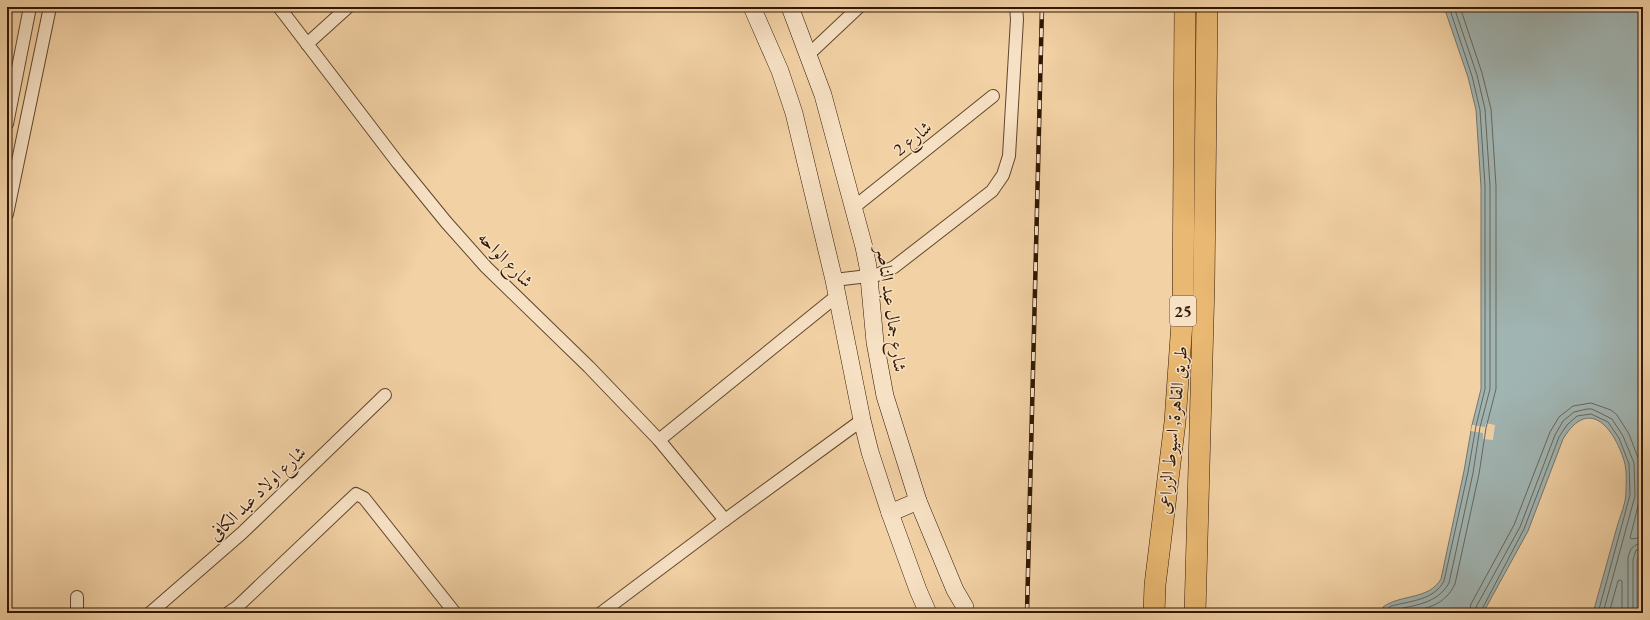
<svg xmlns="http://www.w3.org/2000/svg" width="1650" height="620" font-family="'EB Garamond',Amiri,serif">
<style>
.water{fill:#a0b4b2;stroke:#74756c}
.pier{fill:#f2d1a4}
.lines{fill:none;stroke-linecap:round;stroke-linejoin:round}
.shore{stroke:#68665b;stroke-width:1}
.street-casing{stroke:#61462c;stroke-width:14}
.secondary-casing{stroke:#311704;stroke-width:18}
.highway-casing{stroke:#311704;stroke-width:22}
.street{stroke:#f7e1c4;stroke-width:12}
.secondary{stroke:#f7e1c4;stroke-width:17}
.highway{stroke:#e9b872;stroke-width:21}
.rail-casing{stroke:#311704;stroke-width:4.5}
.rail{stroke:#f7e1c4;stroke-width:3;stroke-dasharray:9;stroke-linecap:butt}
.labels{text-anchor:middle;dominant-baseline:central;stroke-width:3;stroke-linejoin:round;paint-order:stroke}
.shield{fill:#f7e1c4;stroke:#6c543e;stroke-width:1}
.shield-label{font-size:17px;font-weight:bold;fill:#311704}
.street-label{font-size:18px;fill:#311704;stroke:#f7e1c4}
</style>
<rect width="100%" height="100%" fill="#f2d1a4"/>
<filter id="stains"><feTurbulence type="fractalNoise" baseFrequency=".005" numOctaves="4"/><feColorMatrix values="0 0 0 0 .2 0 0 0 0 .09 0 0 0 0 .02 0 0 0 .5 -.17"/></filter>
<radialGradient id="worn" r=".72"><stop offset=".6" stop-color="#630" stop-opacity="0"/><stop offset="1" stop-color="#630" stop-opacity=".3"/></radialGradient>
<!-- water -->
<path class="water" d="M 1444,7 L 1643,7 L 1643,552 L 1640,553 L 1637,560 L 1637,613 L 1593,613 C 1601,584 1609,556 1617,527 C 1620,516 1626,503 1626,492 C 1626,484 1627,473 1625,464 C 1616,431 1590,394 1563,439 L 1528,531 L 1483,613 L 1381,613 L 1383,607 C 1401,594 1429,600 1441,579 L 1464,471 L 1472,425 L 1481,389 L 1481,187 L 1476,110 L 1468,77 Z"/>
<!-- pier -->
<polygon class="pier" points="1486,423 1495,425 1493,440 1483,439 1483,433 1471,431 1472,425 1485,427"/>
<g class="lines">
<!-- shore -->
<g class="shore">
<path d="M 1385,613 L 1387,609 L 1391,606 C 1411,601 1434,600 1444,581 L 1468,472 L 1476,426 L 1485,389 L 1485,186 L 1480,110 L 1472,76 L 1449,7"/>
<path d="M 1391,613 L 1394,610 C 1415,605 1437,604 1449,583 L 1473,473 L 1480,427 L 1490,389 L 1490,186 L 1485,109 L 1477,75 L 1454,7"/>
<path d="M 1407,613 C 1429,607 1444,606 1455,584 L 1479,474 L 1486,428 L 1496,389 L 1496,186 L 1491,109 L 1482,73 L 1460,7"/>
<polyline points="1469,613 1471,604 1514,525 1550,432 1559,417 1573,406 1591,403 1611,410 1617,415 1629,434 1640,463 1641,494 1630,538 1632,539 1643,537"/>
<polyline points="1475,613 1476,607 1520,527 1555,435 1563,421 1574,412 1587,409 1592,409 1612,419 1623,436 1634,463 1635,496 1603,613"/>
<polyline points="1480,613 1524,529 1559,437 1567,425 1577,416 1591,414 1608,422 1619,438 1629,464 1630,495 1598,613"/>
<polyline points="1609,613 1618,581 1620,580 1622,581 1622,613"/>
<path d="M 1628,613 L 1628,558 C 1630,549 1633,544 1643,543"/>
<polyline points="1633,613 1633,560 1636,550 1643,549"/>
</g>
<!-- street casing -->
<g class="street-casing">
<g id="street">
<polyline points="279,7 398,163 446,222 486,267 589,367 659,440 725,520"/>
<polyline points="307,44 348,7"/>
<polyline points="808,55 859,7"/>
<polyline points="7,124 30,7"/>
<polyline points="853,208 993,96"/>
<polyline points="7,214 50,7"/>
<polyline points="834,280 877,275 894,267 992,191 1003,175 1009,156 1017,19 1016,7"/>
<polyline points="659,440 838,295"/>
<polyline points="77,597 77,613"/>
<polyline points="150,613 242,533 385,395"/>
<polyline points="228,613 237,607 356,494 364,498 455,613"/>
<polyline points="601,613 725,520 862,420"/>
</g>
</g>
<!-- secondary casing -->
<g class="secondary-casing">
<g id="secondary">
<polyline points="752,7 780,71 794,113 834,280 862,420 870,452 890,513 918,590 928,613"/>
<polyline points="790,7 823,95 864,247 868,267 875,342 885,396 918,501 955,590 965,607 965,613"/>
<polyline points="890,513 918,501"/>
</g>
</g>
<!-- highway casing -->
<g class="highway-casing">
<g id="highway">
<polyline points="1154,613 1155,585 1175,422 1183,308 1185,7"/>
<polyline points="1195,613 1204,284 1207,7"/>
</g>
</g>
<!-- street -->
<use href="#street" class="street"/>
<!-- secondary -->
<use href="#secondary" class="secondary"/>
<!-- highway -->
<use href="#highway" class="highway"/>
<!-- rail casing -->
<g class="rail-casing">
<polyline id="rail" points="1027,613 1042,7"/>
</g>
<!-- rail -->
<use href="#rail" class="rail"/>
</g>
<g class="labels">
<!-- shield labels -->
<rect class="shield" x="1170" y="296" width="26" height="30" rx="3"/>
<g class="shield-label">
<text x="1183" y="311">25</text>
</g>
<!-- street labels -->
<g class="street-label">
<text transform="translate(912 138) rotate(-39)">شارع 2</text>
<text transform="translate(506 259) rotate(46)">شارع الواحه</text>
<text transform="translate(892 309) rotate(82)">شارع جمال عبد الناصر</text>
<text transform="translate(1172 430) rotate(-84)">طريق القاهرة, اسيوط الزراعى</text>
<text transform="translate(257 493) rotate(-44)">شارع اولاد عبد الكافى</text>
</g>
</g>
<!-- margin -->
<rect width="1650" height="620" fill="none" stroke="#f2d1a4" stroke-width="24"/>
<rect x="8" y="8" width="1634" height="604" fill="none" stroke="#311704" stroke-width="2"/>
<rect x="12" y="12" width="1626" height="596" fill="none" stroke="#311704"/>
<rect width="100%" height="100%" filter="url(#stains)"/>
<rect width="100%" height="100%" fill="url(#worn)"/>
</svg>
